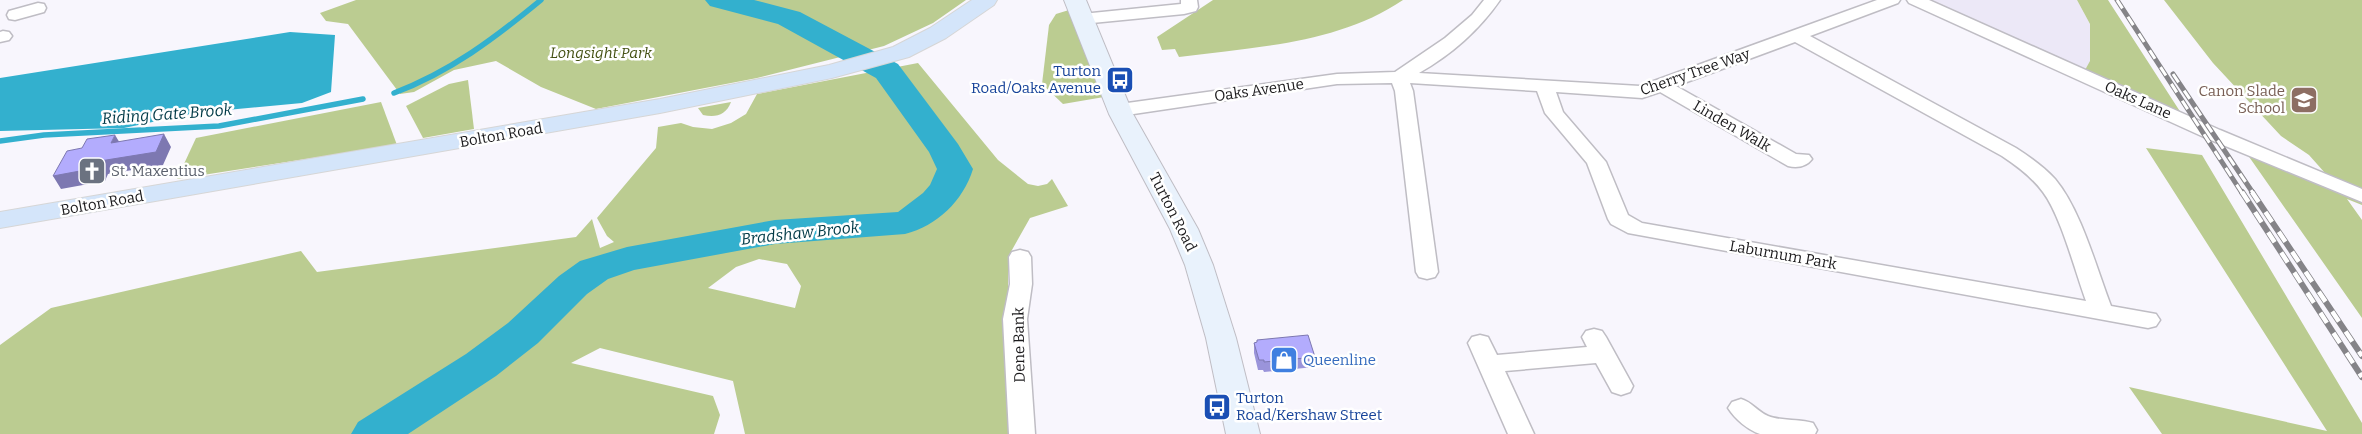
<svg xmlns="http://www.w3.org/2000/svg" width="2362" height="434" font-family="Bitter,serif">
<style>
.built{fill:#ece8f7}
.green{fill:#bbcc91;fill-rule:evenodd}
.water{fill:#33b0ce}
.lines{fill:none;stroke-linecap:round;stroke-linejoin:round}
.stream{stroke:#33b0ce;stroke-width:5.5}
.river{fill:#33b0ce;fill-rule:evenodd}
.street-casing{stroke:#bfbdc4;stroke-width:3}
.secondary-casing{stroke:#bfbdc4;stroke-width:2}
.primary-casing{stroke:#d6d6d6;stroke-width:2}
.street{fill:#fff;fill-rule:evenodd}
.secondary{fill:#e9f2fc;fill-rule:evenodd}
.primary{fill:#d4e5fa;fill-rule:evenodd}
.rail-far1-casing{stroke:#858488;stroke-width:5}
.rail-casing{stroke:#858488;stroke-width:6}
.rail-far1{stroke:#fff;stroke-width:3;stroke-dasharray:10;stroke-linecap:butt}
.rail{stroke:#fff;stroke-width:4.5;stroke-dasharray:12;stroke-linecap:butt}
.wall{fill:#9a94da}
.shaded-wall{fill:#7d78b1}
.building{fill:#b3acfd;stroke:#7d78b1}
.labels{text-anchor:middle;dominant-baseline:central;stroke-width:5;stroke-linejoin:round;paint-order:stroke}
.park-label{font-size:15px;font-style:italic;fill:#445113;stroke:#fff}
.transit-label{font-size:15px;fill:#164399;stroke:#fff;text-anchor:end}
.street-label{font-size:15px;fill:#1b1a1c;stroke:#fff}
.education-label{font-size:15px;fill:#785e54;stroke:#fff;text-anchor:end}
.worship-label{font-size:15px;fill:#5b616d;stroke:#fff;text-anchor:start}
.shop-label{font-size:15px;fill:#366cbe;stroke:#fff;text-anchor:start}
.water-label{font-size:16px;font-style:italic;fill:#003946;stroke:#fff}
</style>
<rect width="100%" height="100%" fill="#f8f6fd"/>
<!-- built -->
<polygon class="built" points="1927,0 2077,0 2090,24 2090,62 2085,70"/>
<!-- green -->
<g class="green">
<polygon points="356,0 966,0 933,23 884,46 757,78 596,109 541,87 496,61 454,70 414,92 400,94 348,24 326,21 320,13"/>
<path d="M 1213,0 L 1403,0 C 1338,44 1255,47 1179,57 L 1175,49 L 1162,50 L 1157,37 Z"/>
<polygon points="2077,0 2108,0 2181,113 2085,70 2090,61 2090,24"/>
<polygon points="2164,0 2362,0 2362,205 2347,199 2362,220 2362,318 2245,151 2333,182 2309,155 2281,136 2213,63"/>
<polygon points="1069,10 1104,97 1063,104 1042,84 1049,25 1056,14"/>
<path d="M 918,63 L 998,160 L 1028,184 L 1038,186 L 1047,184 L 1052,179 L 1068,206 L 1030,218 L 1008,257 L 1008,434 L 745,434 L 733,381 L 600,348 L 571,363 L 713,396 L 720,415 L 714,434 L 0,434 L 0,345 L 51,308 L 301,251 L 317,272 L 576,237 L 592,219 L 600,248 L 614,242 L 607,236 L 597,218 L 656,148 L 658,127 L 681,123 L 693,127 L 712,129 L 731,123 L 746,114 L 757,94 ZM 759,259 L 787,264 L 801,286 L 795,308 L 708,288 L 736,267 Z"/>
<polygon points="468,80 474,129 423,138 406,106 449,84"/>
<polygon points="381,102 397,145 177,179 196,138"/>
<path d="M 731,102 C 726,115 716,118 703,115 L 698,108 Z"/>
<polygon points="2146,148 2202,155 2362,423 2362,434 2162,434 2129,387 2327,431"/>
</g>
<!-- water -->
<polygon class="water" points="290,32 335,35 331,92 302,103 195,113 124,128 0,131 0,78"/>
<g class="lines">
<!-- stream -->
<g class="stream">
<path d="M 394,93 C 450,72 495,38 541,0"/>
<polyline points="0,141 44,135 219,126 363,99"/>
</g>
<!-- river -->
<path class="river" d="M 705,0 L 754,0 L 800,12 L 898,64 L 958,144 L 973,169 C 963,201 937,226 905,234 L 775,244 L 634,270 L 608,279 L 587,294 L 538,343 L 496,376 L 408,434 L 351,434 L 358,422 L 466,354 L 508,323 L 559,276 L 580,261 L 627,247 L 775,220 L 898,212 L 923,193 L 930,185 L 937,169 L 929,152 L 876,78 L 778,24 L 710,6 Z"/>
<!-- street casing -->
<g class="street-casing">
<g id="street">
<polygon points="1181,0 1197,0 1198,7 1196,11 1184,14 1082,24 1076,23 1074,19 1076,15 1082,14 1181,4"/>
<path d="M 1484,0 L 1500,0 C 1480,29 1451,55 1419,73 L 1640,86 L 1877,0 L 1900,0 L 1898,3 L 1810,36 L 2016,148 C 2030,157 2044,167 2055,179 C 2081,210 2096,267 2111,306 L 2156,314 L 2160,320 L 2156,326 L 2148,328 L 1628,233 L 1611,224 L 1608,219 L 1587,163 L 1545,113 L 1537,91 L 1410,83 L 1413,91 L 1438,272 L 1435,277 L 1427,279 L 1419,277 L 1416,272 L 1395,91 L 1392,83 L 1337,84 L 1120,116 L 1113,114 L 1111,110 L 1113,106 L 1120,104 L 1337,74 L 1395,72 L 1445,38 L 1472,15 ZM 1795,42 L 2002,156 C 2017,166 2032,177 2043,192 C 2061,216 2075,271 2086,301 L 1642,223 L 1628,215 L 1606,162 L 1563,112 L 1556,92 L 1642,98 L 1660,92 L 1788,166 C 1797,168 1806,167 1812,159 L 1809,155 L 1796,154 L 1676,86 Z"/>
<polygon points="1907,0 1929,0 2220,130 2362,189 2362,202 2206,138 1909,3"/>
<polygon points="38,3 44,4 46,8 44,12 15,20 9,19 7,15 9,11"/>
<polygon points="3,31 9,32 12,36 9,40 0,42 0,32"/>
<polygon points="1020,250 1028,252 1031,257 1032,284 1027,319 1035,434 1009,434 1003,319 1010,284 1009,257 1012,252"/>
<polygon points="1594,329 1602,331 1606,337 1633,386 1630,392 1621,395 1612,392 1596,363 1505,371 1534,434 1508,434 1468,343 1472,337 1480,335 1488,337 1497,355 1587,347 1582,337 1586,331"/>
<path d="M 1741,399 C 1752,402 1758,412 1768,416 C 1780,421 1800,419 1813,423 L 1817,430 L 1815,434 L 1760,434 C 1748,430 1735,419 1728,408 L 1732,402 Z"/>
</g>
</g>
<!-- secondary casing -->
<g class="secondary-casing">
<polygon id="secondary" points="1064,0 1086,0 1133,114 1198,229 1213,265 1236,338 1260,434 1226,434 1206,338 1185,265 1170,229 1109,114"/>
</g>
<!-- primary casing -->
<g class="primary-casing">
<polygon id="primary" points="972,0 997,0 994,5 946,38 909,57 832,78 660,113 0,228 0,212 660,99 829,65 893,47 930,28"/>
</g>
<!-- street -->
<use href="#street" class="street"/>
<!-- secondary -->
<use href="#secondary" class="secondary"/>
<!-- primary -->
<use href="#primary" class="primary"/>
<!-- rail-far1 casing -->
<g class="rail-far1-casing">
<g id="rail-far1">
<polyline points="2117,0 2242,193"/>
<polyline points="2173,74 2253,193"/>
</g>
</g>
<!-- rail casing -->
<g class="rail-casing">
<g id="rail">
<polyline points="2242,192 2362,377"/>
<polyline points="2252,192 2362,356"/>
</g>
</g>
<!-- rail-far1 -->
<use href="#rail-far1" class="rail-far1"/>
<!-- rail -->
<use href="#rail" class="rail"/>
</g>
<!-- wall -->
<polygon class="wall" points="1257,340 1315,357 1314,367 1264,372 1263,370 1258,370 1254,353 1254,343 1257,342"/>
<!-- shaded-wall -->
<g class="shaded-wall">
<polygon points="164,134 171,147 163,165 108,174 105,181 61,189 53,176 100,161"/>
<polygon points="115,135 123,148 111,143"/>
</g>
<!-- building -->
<g class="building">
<polygon points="164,134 156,152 100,161 96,168 53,176 67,151 82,148 87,139 115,135 111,143"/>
<polygon points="1308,335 1315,357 1264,362 1264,360 1259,360 1254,343 1257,342 1257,340"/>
</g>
<!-- icons -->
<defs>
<g id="bus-square" transform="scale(1.4375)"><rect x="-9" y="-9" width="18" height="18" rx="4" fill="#1a4fb4" stroke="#fff"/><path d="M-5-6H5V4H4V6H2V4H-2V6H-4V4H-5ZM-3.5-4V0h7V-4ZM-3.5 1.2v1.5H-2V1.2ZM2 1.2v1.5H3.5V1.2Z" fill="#fff"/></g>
<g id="school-square" transform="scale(1.4375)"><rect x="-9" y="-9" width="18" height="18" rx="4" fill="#8d6e63" stroke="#fff"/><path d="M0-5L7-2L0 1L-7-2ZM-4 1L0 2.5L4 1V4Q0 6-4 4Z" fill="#fff"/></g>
<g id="church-square" transform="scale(1.4375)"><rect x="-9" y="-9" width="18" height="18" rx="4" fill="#6b7280" stroke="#fff"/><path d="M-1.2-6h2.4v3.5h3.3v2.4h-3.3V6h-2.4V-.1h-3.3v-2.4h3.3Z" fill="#fff"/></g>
<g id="shop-square" transform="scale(1.4375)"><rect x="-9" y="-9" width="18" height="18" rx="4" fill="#3f7fe0" stroke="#fff"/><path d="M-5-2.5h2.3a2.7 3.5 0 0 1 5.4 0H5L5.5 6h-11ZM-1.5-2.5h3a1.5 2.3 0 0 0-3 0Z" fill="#fff"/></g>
</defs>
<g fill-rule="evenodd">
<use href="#bus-square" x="1120" y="80"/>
<use href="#school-square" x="2304" y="100"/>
<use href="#church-square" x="92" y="171"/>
<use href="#shop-square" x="1284" y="360"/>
<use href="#bus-square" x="1217" y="407"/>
</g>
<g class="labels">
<!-- park labels -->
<g class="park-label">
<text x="601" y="53">Longsight Park</text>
</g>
<!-- transit labels -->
<g class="transit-label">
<text x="1101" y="71">Turton<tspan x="1101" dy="17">Road/Oaks Avenue</tspan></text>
<text x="1236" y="398" text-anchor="start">Turton<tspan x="1236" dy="17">Road/Kershaw Street</tspan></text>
</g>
<!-- street labels -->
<g class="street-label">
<text transform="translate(1695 72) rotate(-19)">Cherry Tree Way</text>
<text transform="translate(1259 90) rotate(-8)">Oaks Avenue</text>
<text transform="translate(2138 100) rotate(24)">Oaks Lane</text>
<text transform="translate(1732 126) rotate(30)">Linden Walk</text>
<text transform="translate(501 135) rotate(-10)">Bolton Road</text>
<text transform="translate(102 203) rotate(-10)">Bolton Road</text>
<text transform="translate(1173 212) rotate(63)">Turton Road</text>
<text transform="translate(1783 255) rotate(10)">Laburnum Park</text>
<text transform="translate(1019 345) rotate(-91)">Dene Bank</text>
</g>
<!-- education labels -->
<g class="education-label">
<text x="2285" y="91">Canon Slade<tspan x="2285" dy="17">School</tspan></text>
</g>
<!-- worship labels -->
<g class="worship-label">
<text x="111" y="171">St. Maxentius</text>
</g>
<!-- shop labels -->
<g class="shop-label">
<text x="1303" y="360">Queenline</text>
</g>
<!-- water labels -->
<g class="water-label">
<text transform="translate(167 114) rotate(-4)">Riding Gate Brook</text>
<text transform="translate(800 233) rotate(-6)">Bradshaw Brook</text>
</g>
</g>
</svg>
